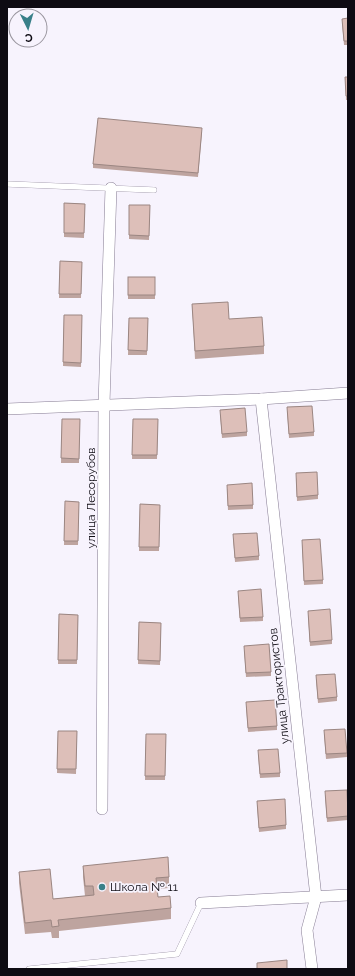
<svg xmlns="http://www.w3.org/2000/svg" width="355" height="976" font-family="Raleway,sans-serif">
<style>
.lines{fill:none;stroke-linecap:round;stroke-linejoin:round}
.service-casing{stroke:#867c93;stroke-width:6}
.minor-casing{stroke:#867c93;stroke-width:12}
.service{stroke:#fff;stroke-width:5.5}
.minor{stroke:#fff;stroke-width:11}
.wall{fill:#bea49f}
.building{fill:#ddbfb9;stroke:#9b8682}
.poi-dot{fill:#398089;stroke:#f7f3fd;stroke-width:1.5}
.labels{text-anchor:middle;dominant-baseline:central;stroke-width:3.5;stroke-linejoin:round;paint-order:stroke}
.street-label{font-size:12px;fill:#0e0b13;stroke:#f7f3fd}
.poi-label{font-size:12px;fill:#0e0b13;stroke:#f7f3fd;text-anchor:start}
</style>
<rect width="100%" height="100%" fill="#f7f3fd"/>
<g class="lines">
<!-- service casing -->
<g class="service-casing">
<g id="service">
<polyline points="7,184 154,190"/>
<polyline points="29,969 177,954 201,903"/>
</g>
</g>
<!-- minor casing -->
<g class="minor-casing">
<g id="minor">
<polyline points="261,399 316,897 307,930 312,969"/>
<polyline points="7,409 261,399 348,393"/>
<polyline points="102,809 104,404 111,188"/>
<polyline points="201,903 348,895"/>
</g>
</g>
<!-- service -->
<use href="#service" class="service"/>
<!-- minor -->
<use href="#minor" class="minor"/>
</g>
<!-- wall -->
<g class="wall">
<polygon points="348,18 348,45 344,45 342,23"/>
<polygon points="345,77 348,77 348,100 346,100"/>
<polygon points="202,132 198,177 93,168 93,164"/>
<polygon points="64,203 85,204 84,238 64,237"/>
<polygon points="129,205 150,205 149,240 129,239"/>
<polygon points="60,261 82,262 81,298 59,298"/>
<rect x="128" y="277" width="27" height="22"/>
<polygon points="192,304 229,319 264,346 264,354 195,359"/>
<polygon points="64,315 82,315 81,367 63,366"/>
<polygon points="129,318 148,318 147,355 128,355"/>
<polygon points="287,411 314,432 314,436 289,438"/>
<polygon points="220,414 247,432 247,436 222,438"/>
<polygon points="62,419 80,419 79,463 61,463"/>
<polygon points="133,419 158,419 157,459 132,459"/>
<polygon points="296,478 318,495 318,499 297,501"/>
<polygon points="227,489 253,505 253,509 228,510"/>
<polygon points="65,501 79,502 78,545 64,545"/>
<polygon points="140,504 160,505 159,551 139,551"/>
<polygon points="233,538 259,556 259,560 235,562"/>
<polygon points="302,544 323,580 323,584 304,585"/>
<polygon points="238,595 263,617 263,621 240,622"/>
<polygon points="59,614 78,615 77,664 58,664"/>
<polygon points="308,615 332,640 332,644 310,646"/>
<polygon points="139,622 161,623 160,665 138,664"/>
<polygon points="244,650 271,672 271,676 246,677"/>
<polygon points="316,679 337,697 337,701 318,703"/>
<polygon points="246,706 277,726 277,730 248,732"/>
<polygon points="58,731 77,731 76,774 57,773"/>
<polygon points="146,734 166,734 165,780 145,780"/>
<polygon points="324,734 347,753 347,757 326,759"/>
<polygon points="258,754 280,773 280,777 260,778"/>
<polygon points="325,795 348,809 348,820 327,822"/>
<polygon points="257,805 286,825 286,829 259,832"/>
<polygon points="83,866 169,877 169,888 157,889 158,897 171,908 171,919 59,931 59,938 52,938 51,932 25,934 19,883 19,872 53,899 85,896 83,877"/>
</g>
<!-- building -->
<g class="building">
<polygon points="348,18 348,41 344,41 342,19"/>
<polygon points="345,77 348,77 348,96 346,96"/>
<polygon points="98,118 202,128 198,173 93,164"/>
<polygon points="64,203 85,204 84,233 64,233"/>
<polygon points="129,205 150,205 149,236 129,235"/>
<polygon points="60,261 82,262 81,294 59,294"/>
<rect x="128" y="277" width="27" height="18"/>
<polygon points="228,302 229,319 262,317 264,346 195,351 192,304"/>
<polygon points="64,315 82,315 81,363 63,362"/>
<polygon points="129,318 148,318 147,351 128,350"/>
<polygon points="312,406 314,432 289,434 287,407"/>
<polygon points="245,408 247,432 222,434 220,410"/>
<polygon points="62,419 80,419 79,459 61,458"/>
<polygon points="133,419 158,419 157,455 132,455"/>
<polygon points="317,472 318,495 297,497 296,473"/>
<polygon points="252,483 253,505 228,506 227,485"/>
<polygon points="65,501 79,502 78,541 64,541"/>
<polygon points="140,504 160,505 159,547 139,547"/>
<polygon points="257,533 259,556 235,558 233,534"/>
<polygon points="320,539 323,580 304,581 302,540"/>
<polygon points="261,589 263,617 240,618 238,591"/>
<polygon points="330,609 332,640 310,642 308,611"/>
<polygon points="59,614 78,615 77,660 58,660"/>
<polygon points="139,622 161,623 160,661 138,660"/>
<polygon points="269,644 271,672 246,673 244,646"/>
<polygon points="335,674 337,697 318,699 316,675"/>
<polygon points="275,700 277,726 248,728 246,702"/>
<polygon points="345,729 347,753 326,754 324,730"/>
<polygon points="58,731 77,731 76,769 57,769"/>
<polygon points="146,734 166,734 165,776 145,776"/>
<polygon points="278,749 280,773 260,774 258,750"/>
<polygon points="347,790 348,816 327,818 325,791"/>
<polygon points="285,799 286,825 259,828 257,801"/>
<polygon points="168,857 169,877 156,878 158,897 170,896 171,908 58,920 59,926 52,927 51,920 25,923 19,872 50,869 53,899 94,895 93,886 85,886 83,866"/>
<polygon points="287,960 287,969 257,969 257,963"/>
</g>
<!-- markers -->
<circle class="poi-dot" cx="102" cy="887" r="4"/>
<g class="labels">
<!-- street labels -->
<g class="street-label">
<text transform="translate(91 498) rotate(-90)">улица Лесорубов</text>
<text transform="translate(279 686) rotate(-96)">улица Трактористов</text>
</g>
<!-- poi labels -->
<g class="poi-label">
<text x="110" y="887">Школа № 11</text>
</g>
</g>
<!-- border -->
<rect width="355" height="976" fill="none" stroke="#0e0b13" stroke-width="16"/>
<!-- north arrow -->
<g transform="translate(28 28) rotate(175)"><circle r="19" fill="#f7f3fd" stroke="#9a969f"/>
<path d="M0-3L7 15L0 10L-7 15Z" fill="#398089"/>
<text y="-6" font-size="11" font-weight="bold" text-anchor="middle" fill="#0e0b13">С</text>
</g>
</svg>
